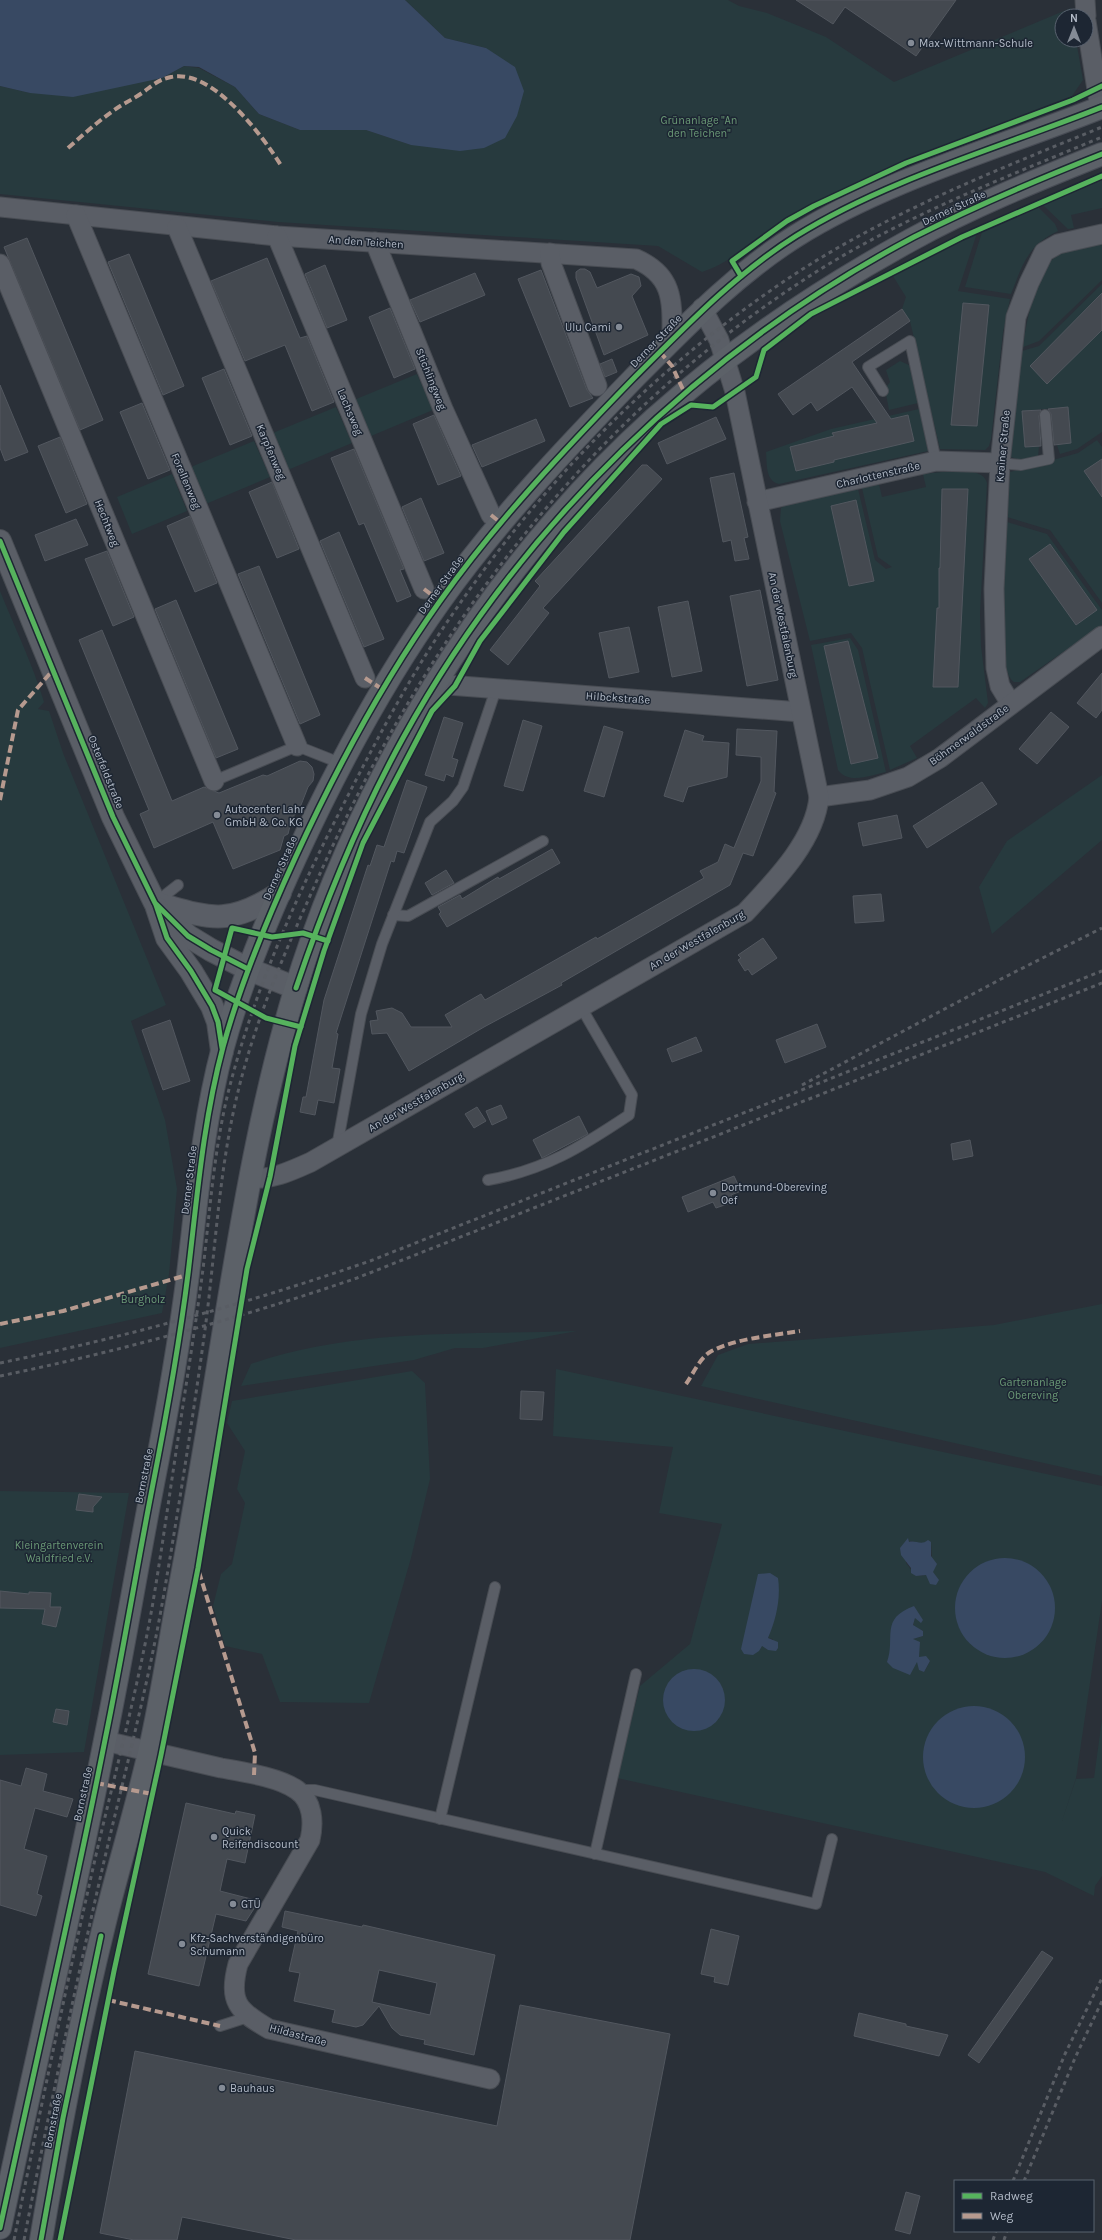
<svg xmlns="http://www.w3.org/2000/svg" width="1102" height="2240" font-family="Karla,sans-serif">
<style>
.green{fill:#273a3e;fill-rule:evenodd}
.water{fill:#384963}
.building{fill:#444950;stroke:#52575f;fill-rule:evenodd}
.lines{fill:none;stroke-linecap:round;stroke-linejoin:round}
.service-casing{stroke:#484c53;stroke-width:12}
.minor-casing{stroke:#484c53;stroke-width:21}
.tertiary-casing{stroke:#484c53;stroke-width:24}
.primary-casing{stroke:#484c55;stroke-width:24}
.service{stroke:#5a5e66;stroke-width:10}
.minor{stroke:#5a5e66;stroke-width:19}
.tertiary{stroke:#5a5e66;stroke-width:22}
.primary{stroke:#5c6168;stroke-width:22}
.rail{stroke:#595d64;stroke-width:3;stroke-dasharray:4 4;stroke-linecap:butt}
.quiet{stroke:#b69a8f;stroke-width:4;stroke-dasharray:8 4;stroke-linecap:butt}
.cycleway-casing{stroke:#1d2633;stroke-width:8}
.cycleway{stroke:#56b35d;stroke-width:5}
.poi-dot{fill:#848b96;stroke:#1d2633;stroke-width:1.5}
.labels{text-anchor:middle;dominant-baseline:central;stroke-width:3;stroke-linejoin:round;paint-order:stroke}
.poi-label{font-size:11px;fill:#b4bcc9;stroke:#1d2633;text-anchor:start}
.park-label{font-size:11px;fill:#6b9a76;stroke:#1d2633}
.street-label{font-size:11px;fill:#b4bcc9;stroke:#1d2633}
</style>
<rect width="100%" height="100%" fill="#2a3038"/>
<!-- green -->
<g class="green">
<path d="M 405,0 L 728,0 L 739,6 L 767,13 L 826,37 L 894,82 L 1071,8 L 1072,16 L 1062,16 L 1062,40 L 1076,40 L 1083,80 L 1072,96 C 980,131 887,165 799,211 C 765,228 739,260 702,272 L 658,246 L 278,222 L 0,194 L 0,86 L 30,93 L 162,78 L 184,66 L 199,68 L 235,87 L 259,114 L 300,130 L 366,130 L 411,145 L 486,48 L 445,38 Z"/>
<polygon points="1102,180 1102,208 1071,215 1074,228 1068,229 1043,205"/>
<path d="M 1038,207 L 1055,224 L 1058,231 C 1027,246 1023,264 1011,294 L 965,287 L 982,232 Z"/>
<polygon points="977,233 958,291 1010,299 1003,332 991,439 989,446 985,450 940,449 910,321 902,309 906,297 893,276"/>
<path d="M 1102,244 L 1102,280 L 1039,341 L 1023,347 C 1026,324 1036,268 1057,256 C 1070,248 1087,247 1102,244 Z"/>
<polygon points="1102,284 1102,432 1077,449 1060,454 1057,445 1071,443 1068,407 1022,411 1025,447 1039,446 1038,457 1020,460 1011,457 1022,351 1039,346"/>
<polygon points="900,361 909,365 918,403 889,410 885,389 890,382 886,370"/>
<polygon points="417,374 433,410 364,439 349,402"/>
<polygon points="336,407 352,443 283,472 268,435"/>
<path d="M 919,409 L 928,451 L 779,484 C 765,481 767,463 766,452 L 831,429 Z"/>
<polygon points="1097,440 1102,447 1102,603 1050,530 1007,517 1010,472 1078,453"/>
<polygon points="254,441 270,477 201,506 186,469"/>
<path d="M 942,472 C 956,472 983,467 987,483 L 980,613 L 981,646 L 988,703 L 985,708 L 976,698 L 910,746 L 917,758 L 890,770 L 862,648 L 851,633 L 810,641 L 780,521 L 781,508 L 787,504 L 858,489 L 875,560 L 886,569 L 892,567 L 878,557 L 862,488 L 879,484 L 882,497 L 926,487 L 923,474 Z"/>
<polygon points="172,474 187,511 132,534 117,497"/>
<path d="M 1007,522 L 1047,534 L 1102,610 L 1102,625 L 1020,682 L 1014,682 C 994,670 1006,548 1007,522 Z"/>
<path d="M 0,591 C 15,628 33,665 44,702 L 38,709 L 49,711 L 63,753 L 166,1005 L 131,1021 L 165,1120 L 177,1189 L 169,1274 L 162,1313 L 0,1348 Z"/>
<path d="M 850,638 L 858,650 L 886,772 C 871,775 849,785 838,770 L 811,645 Z"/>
<polygon points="1102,775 1102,840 992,934 979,887 1007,841"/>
<polygon points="1102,1304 1102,1476 701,1386 718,1355 748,1344 994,1325"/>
<path d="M 577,1331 L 483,1348 L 455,1348 L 414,1360 L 241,1386 L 251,1364 C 354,1328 469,1335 577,1331 Z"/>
<path d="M 556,1369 L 1102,1486 L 1102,1601 L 1076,1778 L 1062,1821 L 1076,1779 L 1094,1778 L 1102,1719 L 1102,1876 L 1095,1886 L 1094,1896 L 1045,1872 L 617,1778 L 640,1686 L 690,1644 L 722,1524 L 659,1513 L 673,1447 L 553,1436 ZM 908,1539 L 909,1542 L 911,1541 L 917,1544 L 931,1542 L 933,1572 L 926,1575 L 916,1576 L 906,1563 ZM 914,1606 L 915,1617 L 913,1626 L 923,1631 L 923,1636 L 913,1639 L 919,1657 L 930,1661 L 924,1672 L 917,1661 L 887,1662 ZM 775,1615 L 768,1638 L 773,1639 L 768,1650 L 762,1646 ZM 715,1677 C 726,1694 727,1700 718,1720 Z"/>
<polygon points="412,1371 425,1383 430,1479 411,1558 369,1703 280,1702 262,1654 225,1646 213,1606 221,1574 232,1564 245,1503 237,1489 245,1451 227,1423 232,1401"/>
<polygon points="0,1491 129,1493 84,1752 0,1755"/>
</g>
<!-- water -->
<g class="water">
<polygon points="0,0 405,0 445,38 486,48 515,67 524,91 517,116 505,138 484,148 460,151 411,145 366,130 300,130 259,114 235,87 199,67 184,66 162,78 73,97 30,93 0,86"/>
<path d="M 908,1538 L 909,1542 C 916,1540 921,1546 928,1540 L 931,1542 L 931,1556 L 937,1564 L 933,1572 L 939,1580 L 936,1585 L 930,1584 L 926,1575 L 916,1576 L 911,1573 L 911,1568 L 901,1555 L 900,1548 Z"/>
<circle cx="1005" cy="1608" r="50"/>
<path d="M 770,1573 L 778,1578 C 781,1598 776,1620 768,1638 L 778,1642 L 778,1648 L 776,1651 L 768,1650 L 762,1646 L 759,1651 L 753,1655 L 744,1654 L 741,1649 L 758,1574 Z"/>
<path d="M 914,1606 L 923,1620 L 921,1623 L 915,1618 L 913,1625 L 923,1631 L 923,1636 L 913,1639 L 920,1642 L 919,1657 L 926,1656 L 930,1661 L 924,1672 L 919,1670 L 917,1662 L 910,1675 L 893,1668 L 887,1662 C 896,1638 879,1619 914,1606 Z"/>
<circle cx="694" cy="1700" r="31"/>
<circle cx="974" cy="1757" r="51"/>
</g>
<!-- building -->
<g class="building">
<polygon points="796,0 956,0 916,56 845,7 833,24"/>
<polygon points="27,238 103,420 80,430 4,247"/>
<polygon points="129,254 184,386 163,395 108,262"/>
<polygon points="267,258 300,338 307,336 334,402 312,411 285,345 245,361 211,281"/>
<polygon points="325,265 347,320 327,328 305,274"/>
<polygon points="580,269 585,269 590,272 597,288 631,274 639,277 641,286 632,296 648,335 604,355 576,278 576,272"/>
<polygon points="541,270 587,390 593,398 570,407 518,279"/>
<polygon points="475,273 485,295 420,322 410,300"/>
<polygon points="1102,293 1102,330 1047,384 1030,366"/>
<polygon points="963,303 989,305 977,426 951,425"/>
<polygon points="390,308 415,369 394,378 369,317"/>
<polygon points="902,309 910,321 852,362 891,419 908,415 914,441 834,460 834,462 796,471 790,447 834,436 832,433 877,423 852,387 817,411 811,402 793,415 778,394"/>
<polygon points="612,359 617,372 605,377 600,364"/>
<polygon points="224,369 252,436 230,445 202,378"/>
<polygon points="0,385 28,452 5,461 0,448"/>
<polygon points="142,403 170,470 148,479 120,412"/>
<polygon points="1068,407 1071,443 1054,445 1051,414 1048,409"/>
<polygon points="1041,410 1039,416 1041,446 1025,447 1022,411"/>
<polygon points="434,415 461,476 438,485 413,424"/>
<polygon points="716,417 726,439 667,464 658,443"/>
<polygon points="536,419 545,441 482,467 472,445"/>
<polygon points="60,437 87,504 66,513 38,446"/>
<polygon points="354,449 404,569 400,570 411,596 397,602 364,523 359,525 331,458"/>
<polygon points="1102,459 1102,497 1084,471"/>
<polygon points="642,465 647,465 662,479 543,608 549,613 508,665 490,650 540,586 535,581"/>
<polygon points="734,473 748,537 744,538 749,559 735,561 731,540 723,542 710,478"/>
<polygon points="272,482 299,549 277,558 249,492"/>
<polygon points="942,489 968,489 958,687 933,687 937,608 939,608 939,568 940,568"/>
<polygon points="421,498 444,553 424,561 402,507"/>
<polygon points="856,500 874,581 849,586 831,506"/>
<polygon points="190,516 217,583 195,592 167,526"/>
<polygon points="76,519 88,545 45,561 35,535"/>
<polygon points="339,532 384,639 364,647 320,541"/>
<polygon points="1050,544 1097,610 1076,625 1029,559"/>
<polygon points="107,551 134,617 113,626 85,559"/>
<polygon points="259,566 320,715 300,724 238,574"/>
<polygon points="760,590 778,680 747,686 730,596"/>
<polygon points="176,600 238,749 216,758 155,609"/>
<polygon points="688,601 702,671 672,677 658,607"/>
<polygon points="629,627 639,672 609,678 599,633"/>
<polygon points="102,630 172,801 204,787 219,793 263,775 267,776 300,761 307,762 312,767 314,774 313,781 308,787 301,805 297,808 298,812 294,815 294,819 291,822 288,834 284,836 280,850 233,869 213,822 154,848 140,814 149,810 79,640"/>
<polygon points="848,641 878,758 851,764 824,646"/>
<polygon points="1102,673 1102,710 1096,718 1077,703"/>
<polygon points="1051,712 1069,727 1037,764 1019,749"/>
<polygon points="444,717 463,723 452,758 458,760 453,777 446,774 444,781 425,775"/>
<polygon points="523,720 542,726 523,791 504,786"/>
<polygon points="604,726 623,732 604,797 584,791"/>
<polygon points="737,729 777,731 774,792 776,793 753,856 743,853 730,885 561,983 562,985 484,1027 409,1071 387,1033 372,1034 370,1021 378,1020 376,1011 392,1008 402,1013 411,1027 452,1027 445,1015 467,1002 481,994 485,1000 596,937 597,939 704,878 700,871 718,862 725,844 734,848 761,781 761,757 736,755"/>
<polygon points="685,730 704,736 702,741 729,743 727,777 688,787 683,802 664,796"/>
<polygon points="407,780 427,787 404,853 397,851 394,862 391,861 336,1033 338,1034 332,1068 340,1069 334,1103 318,1100 315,1115 300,1112 303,1097 306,1097 324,1000 368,865 370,866 377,845 384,847"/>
<polygon points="982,782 997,804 927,848 913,826"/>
<polygon points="897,815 902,838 863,846 858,823"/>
<polygon points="552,849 560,863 447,927 439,914 441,912 438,907 460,895 462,899 498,877 499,879"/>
<polygon points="446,870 454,883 432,895 425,883"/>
<polygon points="881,894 884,921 855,923 853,896"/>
<polygon points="763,938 777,958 752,975 748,969 745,971 738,960 741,958 738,955"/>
<polygon points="170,1020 190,1081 163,1090 142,1030"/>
<polygon points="817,1024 826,1047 785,1063 776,1040"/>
<polygon points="696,1037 702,1051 672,1062 667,1049"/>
<polygon points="501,1105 507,1118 492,1125 486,1111"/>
<polygon points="477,1107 486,1121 474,1128 465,1114"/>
<polygon points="579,1116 588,1134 542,1158 533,1140"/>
<polygon points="970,1140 973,1156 953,1160 951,1144"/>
<polygon points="734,1176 741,1191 731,1195 733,1202 716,1208 713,1202 688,1212 682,1197"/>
<polygon points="521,1391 544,1392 542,1420 520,1419"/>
<polygon points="79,1494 102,1497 93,1507 93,1512 76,1510"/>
<polygon points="0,1591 29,1594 29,1592 51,1593 50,1607 61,1607 56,1627 42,1624 45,1609 0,1608"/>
<polygon points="56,1709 69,1711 67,1725 53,1722"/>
<polygon points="26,1768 47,1774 43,1791 73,1799 67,1817 35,1808 24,1849 47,1856 37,1894 42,1896 36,1916 0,1905 0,1780 21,1786"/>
<polygon points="186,1803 235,1814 236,1811 255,1815 245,1863 227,1859 220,1891 259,1901 246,1921 216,1914 199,1986 148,1974"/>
<path d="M 285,1911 L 362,1927 L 363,1925 L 495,1955 L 474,2055 L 424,2044 L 425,2040 L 400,2035 L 392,2028 L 379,2006 L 363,2025 L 356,2027 L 332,2022 L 335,2010 L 294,2001 L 300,1973 L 289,1971 L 298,1931 L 282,1927 ZM 379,1970 L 437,1983 L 430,2015 L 372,2002 Z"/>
<polygon points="711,1929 739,1936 728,1985 714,1982 715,1977 701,1974"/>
<polygon points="1042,1951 1053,1958 979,2063 968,2055"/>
<polygon points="520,2005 670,2034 630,2240 296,2240 182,2217 177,2240 134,2240 100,2233 135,2051 497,2126"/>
<polygon points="859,2013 906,2024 906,2026 948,2035 939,2056 854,2036"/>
<polygon points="906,2192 920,2196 910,2234 895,2230"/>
</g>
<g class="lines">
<!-- service casing -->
<g class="service-casing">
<g id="service">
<polyline points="883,391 868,367 910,341 936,461"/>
<polyline points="1000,463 1021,465 1049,459 1045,415"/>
<polyline points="214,781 297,746 340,763"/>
<polyline points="155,903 178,885"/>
<polyline points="393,915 408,916 543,841"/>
<polyline points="337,1147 361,1014 382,944 430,822 453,801 463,787 496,689"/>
<path d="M 488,1180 C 545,1170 581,1147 629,1115 L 632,1095 L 581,1007"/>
<polyline points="298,1790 315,1790 816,1904 832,1839"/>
<polyline points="440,1819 495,1587"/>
<polyline points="595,1854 636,1674"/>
<polyline points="220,2026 248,2017"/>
</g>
</g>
<!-- minor casing -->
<g class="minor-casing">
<g id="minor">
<polyline points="1085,0 1086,16"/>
<polyline points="1086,21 1100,108"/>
<path d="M 0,207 L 277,236 L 636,259 C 675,276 672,303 672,340"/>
<polyline points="76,215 297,746"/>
<polyline points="177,227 365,678"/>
<polyline points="277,236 424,589"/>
<polyline points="375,242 443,409 491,515"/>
<polyline points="550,253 551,263 597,386"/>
<polyline points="0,264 214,781"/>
<polyline points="757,502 936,461 1000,463"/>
<polyline points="435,684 801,712"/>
<polyline points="1011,704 1000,686 996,668 994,589 1000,463 1016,317 1029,283 1044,252 1058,244 1102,234"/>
<polyline points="819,797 870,790 908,777 940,758 1102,636"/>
<path d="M 251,1178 C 272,1180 291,1171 311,1162 L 745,913 C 774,882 815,841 819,797 L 735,392 L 719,340 L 702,308"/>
<path d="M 105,1741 C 144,1750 182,1759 221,1768 C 243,1772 279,1777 297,1790 C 313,1801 314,1823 310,1840 L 238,1964 C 228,2002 238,2011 269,2029 L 490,2079"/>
</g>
</g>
<!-- tertiary casing -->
<g class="tertiary-casing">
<g id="tertiary">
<polyline points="0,541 113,817 155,903 188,936 211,950 248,969 296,988"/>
<path d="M 156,903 C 212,919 228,926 280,893"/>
<polyline points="157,908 167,938 191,971 212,1006 218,1022 222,1051"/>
</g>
</g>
<!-- primary casing -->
<g class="primary-casing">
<g id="primary">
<path d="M 0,2228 C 35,2065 73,1903 105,1740 C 122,1657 136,1572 152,1489 C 166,1418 179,1346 188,1274 C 197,1198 203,1122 223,1047 C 241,981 267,919 296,856 C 337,767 383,681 440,601 C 497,521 565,449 633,379 C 685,327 734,275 796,236 C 887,179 1002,147 1102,107"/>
<path d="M 41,2240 C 58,2138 77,2035 102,1934 C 116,1874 135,1814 149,1753 C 162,1697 170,1639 181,1581 C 197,1496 211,1410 225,1323 C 243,1213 262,1101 294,994 C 358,781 489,568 654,419 C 731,350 818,291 909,241 C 970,207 1037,180 1102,154"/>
</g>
</g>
<!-- service -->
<use href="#service" class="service"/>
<!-- minor -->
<use href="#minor" class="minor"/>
<!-- tertiary -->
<use href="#tertiary" class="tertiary"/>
<!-- primary -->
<use href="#primary" class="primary"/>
<!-- rail -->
<g class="rail">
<polyline points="802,1085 1001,979 1102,928"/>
<path d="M 0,1363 C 126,1337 249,1303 370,1261 L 1102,971"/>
<path d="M 0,1376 C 121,1351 240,1318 357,1278 L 1102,983"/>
<polyline points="1013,2181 1065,2054 1102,1978"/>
<polyline points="1024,2181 1075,2058 1102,2001"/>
<path d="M 14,2240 C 40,2111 67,1983 96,1855 C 115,1773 137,1691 152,1608 C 162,1549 170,1491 179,1432 C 187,1378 196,1323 203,1269 C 210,1210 214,1151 228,1093 C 253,994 294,901 340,811 C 375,743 410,675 454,612 C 542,483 653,370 783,282 C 882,215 992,172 1102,127"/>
<path d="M 24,2240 C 48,2116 74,1993 102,1870 C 123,1779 147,1690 163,1599 C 178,1512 192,1424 204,1337 C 215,1258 218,1178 236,1100 C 253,1026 283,956 314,887 C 420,646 574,432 796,285 C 891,221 997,181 1102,137"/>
<polyline points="993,2240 996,2231"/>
<polyline points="1004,2240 1007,2231"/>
</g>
<!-- quiet -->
<g class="quiet">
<path d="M 68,148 C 83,135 97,122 113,111 C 122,104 132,100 142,93 C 152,86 157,80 171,77 C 212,68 263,136 282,167"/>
<polyline points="660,352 672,366 686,396"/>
<polyline points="491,515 501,523"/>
<polyline points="424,589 440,601"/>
<polyline points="365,678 382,689"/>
<polyline points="0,800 18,710 53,670"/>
<polyline points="0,1324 63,1311 187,1275"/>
<path d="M 686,1384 C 693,1374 700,1358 710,1352 C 736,1338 771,1336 800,1331"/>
<polyline points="199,1572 255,1753 254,1775"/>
<polyline points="96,1783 152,1794"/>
<polyline points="108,2000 220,2026"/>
</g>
<!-- cycleway casing -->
<g class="cycleway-casing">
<g id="cycleway">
<polyline points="741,276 732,261 787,221 814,206 906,163 1073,100 1102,86"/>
<polyline points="0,541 113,817 155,903 188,936 211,950 248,969"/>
<polyline points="156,905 167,938 191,971 212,1006 218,1022 222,1048"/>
<path d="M 296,988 C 325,902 359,818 403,738 C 519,527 702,349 914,237 C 975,206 1039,179 1102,154"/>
<polyline points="301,1027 266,1018 215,990 232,928 272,937 303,933 328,941"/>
<path d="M 0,2228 C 35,2065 73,1903 105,1740 C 122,1657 136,1572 152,1489 C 166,1418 179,1346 188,1274 C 197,1198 203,1122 223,1047 C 241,981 267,919 296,856 C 337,767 383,681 440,601 C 497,521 565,449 633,379 C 685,327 734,275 796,236 C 887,179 1002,147 1102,107"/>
<polyline points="41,2240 63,2118 101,1936"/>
<polyline points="60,2240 114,1971 161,1755 198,1568 247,1269 270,1177 295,1046 324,951 363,843 432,711 455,686 480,641 564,532 661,424 691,405 713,407 756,377 764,350 811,314 962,237 1102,176"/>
</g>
</g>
<!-- cycleway -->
<use href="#cycleway" class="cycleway"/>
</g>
<!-- markers -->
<g class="poi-dot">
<circle cx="911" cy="43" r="4"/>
<circle cx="619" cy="327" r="4"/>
<circle cx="217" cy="815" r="4"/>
<circle cx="713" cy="1193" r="4"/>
<circle cx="214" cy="1837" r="4"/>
<circle cx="233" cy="1904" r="4"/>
<circle cx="182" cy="1944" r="4"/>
<circle cx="222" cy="2088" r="4"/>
</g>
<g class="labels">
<!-- poi labels -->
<g class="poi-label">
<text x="919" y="43">Max-Wittmann-Schule</text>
<text x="611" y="327" text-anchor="end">Ulu Cami</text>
<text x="225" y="809">Autocenter Lahr<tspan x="225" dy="13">GmbH &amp; Co. KG</tspan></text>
<text x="721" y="1187">Dortmund-Obereving<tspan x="721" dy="13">Oef</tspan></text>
<text x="222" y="1831">Quick<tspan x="222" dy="13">Reifendiscount</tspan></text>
<text x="241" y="1904">GTÜ</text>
<text x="190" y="1938">Kfz-Sachverständigenbüro<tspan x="190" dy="13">Schumann</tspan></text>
<text x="230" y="2088">Bauhaus</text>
</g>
<!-- park labels -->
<g class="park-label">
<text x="699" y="120">Grünanlage "An<tspan x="699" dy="13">den Teichen"</tspan></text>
<text x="143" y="1299">Burgholz</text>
<text x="1033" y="1382">Gartenanlage<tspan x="1033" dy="13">Obereving</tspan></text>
<text x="59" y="1545">Kleingartenverein<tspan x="59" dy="13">Waldfried e.V.</tspan></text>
</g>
<!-- street labels -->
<g class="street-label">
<text transform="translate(954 208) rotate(-25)">Derner Straße</text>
<text transform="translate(366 242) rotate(4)">An den Teichen</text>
<text transform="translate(656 341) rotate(-46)">Derner Straße</text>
<text transform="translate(431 379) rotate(68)">Stichlingweg</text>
<text transform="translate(350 412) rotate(67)">Lachsweg</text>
<text transform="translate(1003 446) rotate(-85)">Krainer Straße</text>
<text transform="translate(271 452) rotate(67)">Karpfenweg</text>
<text transform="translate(878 475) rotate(-13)">Charlottenstraße</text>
<text transform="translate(186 481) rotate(67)">Forellenweg</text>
<text transform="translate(107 523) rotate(68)">Hechtweg</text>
<text transform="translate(441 585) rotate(-54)">Derner Straße</text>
<text transform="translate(783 625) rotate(78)">An der Westfalenburg</text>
<text transform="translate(618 698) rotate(4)">Hilbckstraße</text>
<text transform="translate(969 735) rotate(-36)">Böhmerwaldstraße</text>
<text transform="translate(106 772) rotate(68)">Osterfeldstraße</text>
<text transform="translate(280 868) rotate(-66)">Derner Straße</text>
<text transform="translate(697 940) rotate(-30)">An der Westfalenburg</text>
<text transform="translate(416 1102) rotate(-30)">An der Westfalenburg</text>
<text transform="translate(189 1180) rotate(-83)">Derner Straße</text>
<text transform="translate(144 1476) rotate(-79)">Bornstraße</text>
<text transform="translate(83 1794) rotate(-78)">Bornstraße</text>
<text transform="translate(298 2035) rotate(15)">Hildastraße</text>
<text transform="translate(53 2121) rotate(-79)">Bornstraße</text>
</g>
</g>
<!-- legend -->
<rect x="954" y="2180" width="140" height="52" fill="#1d2633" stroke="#59626f"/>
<rect x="962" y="2193" width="20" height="6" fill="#56b35d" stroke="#59626f"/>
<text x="990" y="2200" font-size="12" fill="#b4bcc9">Radweg</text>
<rect x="962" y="2213" width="20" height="6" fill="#b69a8f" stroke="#59626f"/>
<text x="990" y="2220" font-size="12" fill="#b4bcc9">Weg</text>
<!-- north arrow -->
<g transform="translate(1074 28)"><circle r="19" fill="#1d2633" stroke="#59626f"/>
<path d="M0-3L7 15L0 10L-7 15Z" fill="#848b96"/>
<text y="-6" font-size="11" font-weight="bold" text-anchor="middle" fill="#b4bcc9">N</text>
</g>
</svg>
